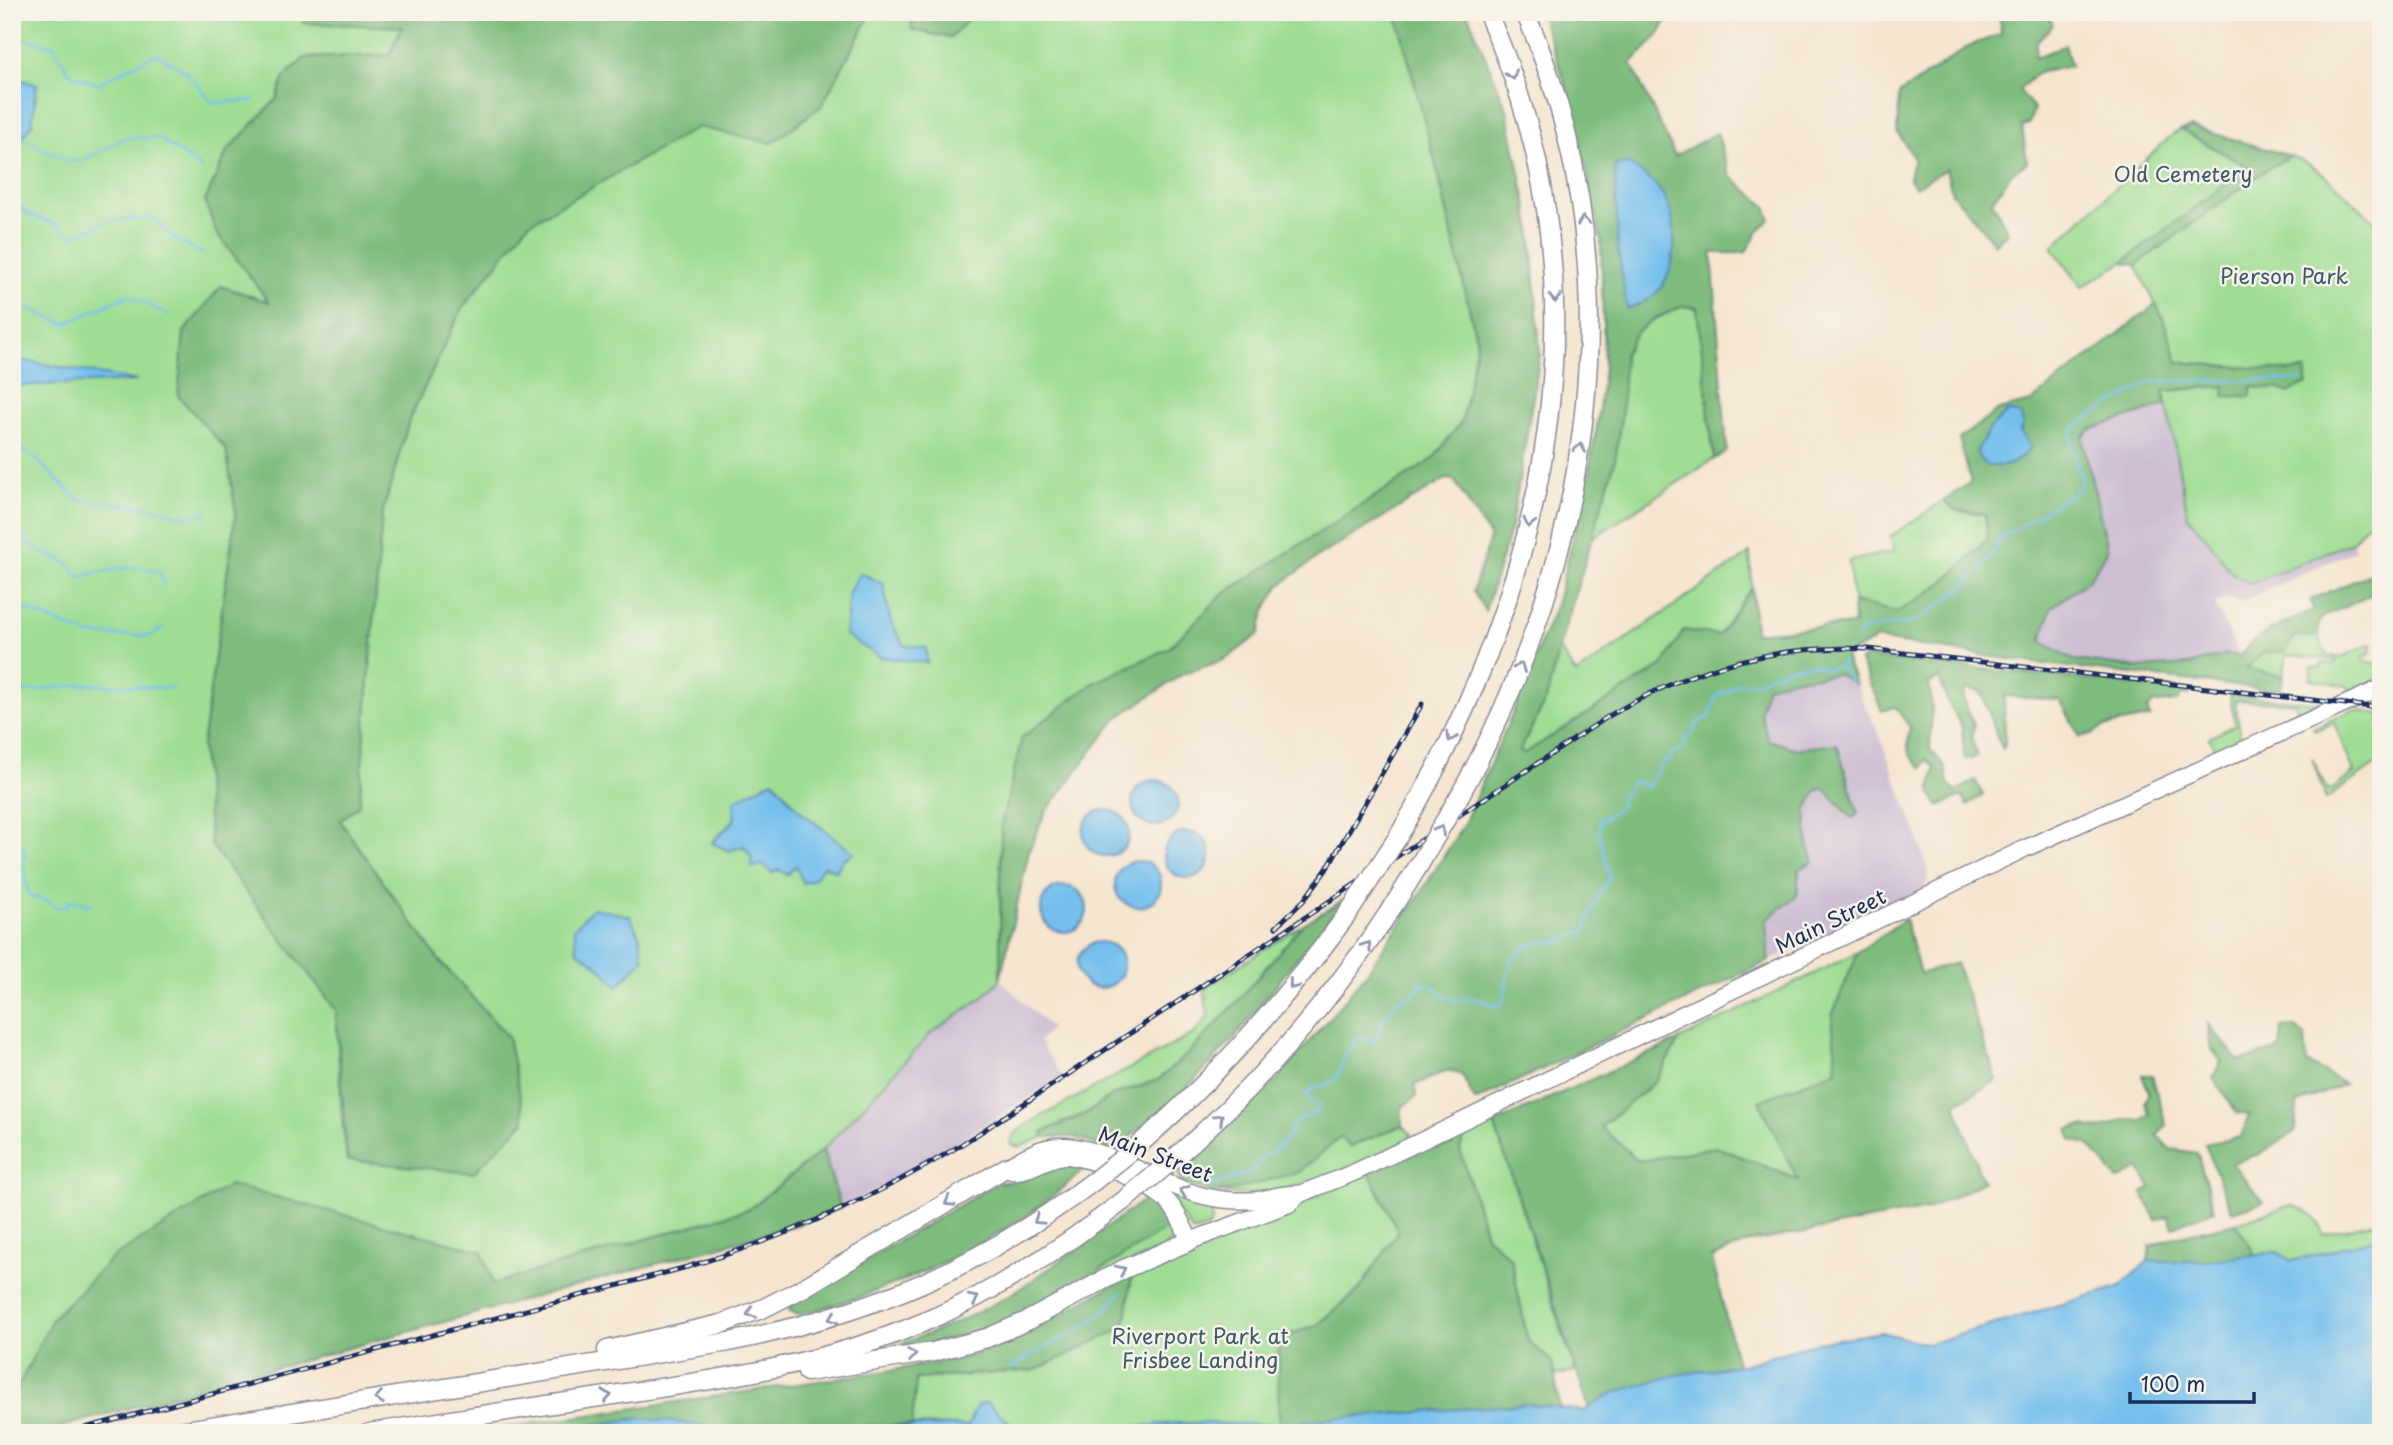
<svg xmlns="http://www.w3.org/2000/svg" width="2393" height="1445" font-family="'Playpen Sans',sans-serif">
<style>
.industrial{fill:#cdbed3}
.green{fill:#9edd93;stroke:#5c8678;stroke-width:2;fill-rule:evenodd}
.forest{fill:#7ebc7d;stroke:#4c766e;stroke-width:2;fill-rule:evenodd}
.water{fill:#74bfed;stroke:#4877a6;stroke-width:2}
.lines{fill:none;stroke-linecap:round;stroke-linejoin:round}
.stream{stroke:#74bfed;stroke-width:2.5}
.primary-casing{stroke:#888a96;stroke-width:19}
.highway-casing{stroke:#888a96;stroke-width:21}
.primary{stroke:#fff;stroke-width:16}
.highway{stroke:#fff;stroke-width:18}
.rail-casing{stroke:#1b2f5e;stroke-width:5}
.rail{stroke:#f7f3e8;stroke-width:2.5;stroke-dasharray:8;stroke-linecap:butt}
.highway-bridge-casing{stroke:#888a96;stroke-width:21;stroke-linecap:butt}
.highway-bridge{stroke:#fff;stroke-width:18}
.oneway{stroke:#8d97ae}
.labels{text-anchor:middle;dominant-baseline:central;stroke-width:5;stroke-linejoin:round;paint-order:stroke}
.park-label{font-size:21px;fill:#3c5a6b;stroke:#f7f3e8}
.street-label{font-size:21px;fill:#1b2f5e;stroke:#f7f3e8}
</style>
<rect width="100%" height="100%" fill="#f7f3e8"/>
<filter id="ink" filterUnits="userSpaceOnUse"><feTurbulence type="fractalNoise" baseFrequency=".0143" numOctaves="2"/><feDisplacementMap in="SourceGraphic" scale="14" xChannelSelector="R" yChannelSelector="G"/><feConvolveMatrix kernelMatrix="1 2 1 2 8 2 1 2 1" color-interpolation-filters="sRGB"/></filter>
<filter id="wash" filterUnits="userSpaceOnUse"><feTurbulence type="fractalNoise" baseFrequency=".00686" numOctaves="4" result="noise"/><feDisplacementMap in="SourceGraphic" scale="28" xChannelSelector="R" yChannelSelector="G"/><feGaussianBlur stdDeviation="1.57" result="paint"/><feColorMatrix in="noise" values="0 0 0 0 0 0 0 0 0 0 0 0 0 0 0 0 0 1.4 0 .05"/><feComposite in="paint" operator="in"/></filter>
<g filter="url(#wash)">
<rect width="100%" height="100%" fill="#f5e5cf"/>
<!-- industrial -->
<g class="industrial">
<polygon points="2166,405 2188,517 2250,584 2352,542 2355,550 2241,602 2227,598 2215,604 2240,657 2227,654 2189,665 2138,668 2074,660 2041,641 2051,608 2089,580 2108,549 2082,437 2089,430"/>
<polygon points="1838,674 1855,684 1877,730 1916,831 1928,870 1926,885 1914,895 1769,961 1766,920 1797,896 1799,869 1814,861 1808,845 1806,811 1816,791 1824,788 1851,818 1837,744 1796,749 1768,740 1760,712 1767,686 1793,679"/>
<polygon points="1000,980 1051,1028 1039,1041 1063,1077 908,1173 841,1208 823,1150 931,1033 982,998"/>
</g>
<!-- green -->
<g class="green">
<path d="M 12,12 L 198,12 L 219,20 L 244,19 L 244,12 L 307,12 L 304,23 L 402,26 L 389,55 L 305,58 L 284,77 L 277,99 L 227,151 L 216,232 L 270,303 L 178,395 L 226,449 L 236,513 L 202,746 L 211,845 L 336,1010 L 342,1122 L 347,1160 L 508,1037 L 438,959 L 339,821 L 359,805 L 382,515 L 409,420 L 461,310 L 528,224 L 698,127 L 772,143 L 821,106 L 872,12 L 911,12 L 912,30 L 951,38 L 975,12 L 1396,12 L 1439,177 L 1477,342 L 1462,421 L 1432,460 L 1222,595 L 1169,648 L 1092,684 L 1001,826 L 1000,980 L 982,998 L 931,1033 L 823,1150 L 749,1209 L 493,1284 L 482,1251 L 12,1399 ZM 773,780 L 801,812 L 853,853 L 843,859 L 836,871 C 801,853 770,888 744,846 L 712,842 ZM 643,959 L 618,986 L 595,963 Z"/>
<polygon points="2181,130 2250,167 2123,262 2082,287 2052,247 2172,135"/>
<path d="M 2290,156 C 2328,168 2350,203 2381,226 L 2381,513 L 2368,523 L 2352,542 L 2250,584 L 2231,572 L 2208,540 L 2188,517 L 2164,391 L 2226,386 L 2224,395 L 2252,387 L 2280,389 L 2305,370 L 2288,371 L 2178,362 L 2164,321 L 2136,265 L 2267,169 Z"/>
<path d="M 1683,306 L 1697,308 L 1714,459 L 1591,539 C 1604,496 1616,460 1621,414 C 1624,395 1619,374 1624,355 C 1631,327 1660,316 1683,306 Z"/>
<path d="M 1943,501 L 1955,510 L 1985,514 L 1988,538 C 1958,572 1937,590 1897,612 L 1853,602 L 1849,561 L 1895,551 L 1890,537 Z"/>
<polygon points="1750,553 1752,587 1719,635 1684,631 1662,666 1525,753 1519,752 1546,700 1559,648 1576,674"/>
<polygon points="2295,636 2318,636 2326,654 2339,658 2372,644 2371,652 2369,652 2369,656 2363,655 2363,661 2381,664 2381,678 2350,692 2348,686 2311,679 2311,667 2321,668 2322,663 2335,664 2336,660 2287,655 2283,676 2245,669 2265,652 2285,652"/>
<polygon points="2230,695 2321,703 2288,718 2289,715 2298,711 2295,703 2235,700 2241,738 2215,750 2209,738 2235,725"/>
<polygon points="2353,710 2381,714 2379,762 2326,799 2312,758 2326,788 2332,790 2354,772 2334,723 2315,730 2313,728"/>
<path d="M 1303,924 L 1236,1003 L 1189,1053 L 1158,1080 L 1113,1095 L 1089,1112 L 1044,1131 L 1044,1137 L 1019,1147 L 1010,1144 C 1013,1130 1029,1124 1040,1117 L 1195,1033 L 1208,1016 L 1204,988 Z"/>
<polygon points="1858,952 1832,1016 1837,1070 1799,1180 1717,1147 1639,1161 1600,1127 1655,1082 1679,1040"/>
<polygon points="1494,1123 1575,1371 1554,1376 1552,1362 1528,1341 1511,1259 1486,1235 1460,1149 1467,1130"/>
<path d="M 1402,1125 L 1411,1134 L 1410,1140 C 1362,1161 1306,1190 1253,1194 C 1242,1195 1231,1194 1220,1193 L 1221,1189 L 1299,1172 L 1341,1137 L 1350,1147 Z"/>
<polygon points="1369,1172 1398,1231 1359,1290 1317,1325 1278,1339 1279,1425 1181,1423 1077,1432 1043,1432 1013,1426 988,1403 977,1405 968,1426 912,1425 916,1379 1036,1370 1132,1274 1334,1189"/>
<path d="M 1160,1186 C 1177,1192 1225,1201 1209,1227 L 1193,1232 Z"/>
<polygon points="1163,1204 1184,1238 963,1342 873,1354 875,1351 895,1346 897,1350 1052,1298 1173,1224"/>
<path d="M 2291,1205 C 2308,1210 2318,1216 2323,1234 L 2381,1221 L 2381,1237 L 2292,1261 L 2277,1252 L 2255,1255 L 2236,1223 Z"/>
</g>
<!-- forest -->
<g class="forest">
<polygon points="307,12 872,12 821,106 772,143 698,127 528,224 461,310 409,420 382,515 359,805 340,821 438,959 508,1037 525,1121 473,1173 347,1160 336,1010 211,845 202,746 236,513 226,449 178,396 184,332 221,286 269,302 216,232 205,201 227,151 277,99 284,77 305,58 389,55 402,27 303,23"/>
<polygon points="911,12 975,12 951,38 912,30"/>
<polygon points="1396,12 1467,12 1507,110 1531,226 1540,355 1511,527 1485,611 1473,591 1490,538 1454,480 1446,479 1319,556 1279,586 1264,612 1259,634 1226,659 1183,674 1117,718 1045,813 1029,851 1000,980 1001,826 1022,737 1092,684 1169,648 1222,595 1432,460 1462,421 1477,342 1439,177"/>
<path d="M 1540,12 L 1670,12 L 1659,35 L 1631,63 L 1675,156 L 1717,133 L 1730,176 L 1766,206 L 1770,219 L 1759,230 L 1745,253 L 1712,253 L 1727,451 L 1714,459 L 1697,308 L 1683,306 L 1655,318 L 1636,333 L 1624,354 L 1622,410 L 1615,461 L 1559,648 L 1546,700 L 1519,752 L 1525,753 L 1662,666 L 1684,630 L 1719,635 L 1752,587 L 1755,633 L 1854,624 L 1853,602 L 1897,612 C 1937,590 1958,572 1988,538 L 1985,514 L 1955,510 L 1943,501 L 1971,482 L 1959,439 L 1999,410 L 2031,402 L 2156,304 L 2164,321 L 2178,362 L 2288,371 L 2305,370 L 2307,384 L 2288,393 L 2280,389 L 2252,387 L 2250,397 L 2224,396 L 2225,386 L 2164,391 L 2166,405 L 2089,430 L 2082,437 L 2108,549 L 2089,580 L 2051,608 L 2041,641 L 2074,660 L 2138,668 L 2189,665 L 2227,654 L 2240,656 C 2256,632 2288,622 2314,610 L 2310,600 L 2370,574 L 2378,592 L 2324,616 L 2319,622 L 2318,636 L 2295,636 L 2285,652 L 2265,652 L 2246,669 L 2283,676 L 2281,691 L 2035,663 L 1876,639 L 1845,656 L 1855,684 L 1838,674 L 1793,679 L 1767,686 L 1760,712 L 1768,740 L 1796,749 L 1837,744 L 1858,814 L 1852,818 L 1824,788 L 1816,791 L 1806,811 L 1808,845 L 1814,861 L 1799,869 L 1797,896 L 1766,920 L 1769,961 L 1475,1101 L 1462,1075 L 1449,1070 L 1415,1085 L 1416,1097 L 1402,1107 L 1402,1125 L 1350,1147 L 1340,1137 L 1299,1172 L 1230,1191 L 1221,1190 L 1220,1193 L 1181,1184 L 1179,1174 L 1277,1080 L 1363,978 L 1426,885 L 1465,822 L 1511,717 L 1557,602 L 1584,495 L 1597,426 L 1604,367 L 1603,318 L 1601,240 L 1571,100 ZM 2008,411 L 2023,424 L 2020,431 L 1977,451 L 1990,428 Z"/>
<polygon points="1999,12 2048,12 2053,25 2036,42 2035,58 2065,45 2071,66 2037,73 2019,90 2034,108 2029,124 2022,126 2027,163 2013,172 1992,201 2008,232 1995,244 1952,193 1946,169 1915,187 1909,177 1914,158 1897,132 1899,94 1969,46 2001,34"/>
<polygon points="2191,127 2290,156 2267,169 2136,265 2123,262 2249,167 2181,130"/>
<path d="M 1865,657 L 2189,690 L 2189,695 L 2181,695 L 2178,701 L 2154,703 L 2147,710 L 2150,717 L 2103,727 L 2091,734 L 2080,737 L 2060,700 L 2004,696 L 2005,745 L 2003,749 C 1992,730 1991,709 1979,691 L 1966,689 L 1963,699 L 1974,725 L 1972,739 L 1977,756 L 1972,759 L 1964,758 L 1962,727 L 1947,700 L 1939,678 L 1929,683 L 1932,707 L 1930,750 L 1945,766 L 1948,783 L 1956,792 L 1975,780 L 1983,795 L 1967,805 L 1962,796 L 1938,806 L 1930,792 L 1935,768 L 1926,759 L 1922,768 C 1906,756 1906,746 1910,727 L 1895,707 L 1882,711 L 1860,661 Z"/>
<polygon points="1343,900 1237,1035 1188,1087 1113,1151 1075,1137 1044,1137 1043,1132 1089,1112 1113,1095 1158,1080 1189,1053 1236,1003 1303,924"/>
<path d="M 1905,919 L 1920,974 L 1956,963 L 1997,1080 L 1955,1104 L 1983,1182 L 1928,1209 L 1745,1243 L 1712,1258 L 1737,1365 C 1683,1374 1636,1380 1589,1408 L 1494,1123 L 1679,1040 L 1655,1082 L 1601,1127 L 1639,1161 L 1717,1147 L 1798,1180 L 1759,1101 L 1837,1070 L 1832,1016 L 1858,952 Z"/>
<polygon points="2208,1024 2239,1061 2280,1049 2282,1028 2295,1027 2305,1036 2307,1063 2345,1084 2297,1104 2295,1132 2259,1154 2232,1163 2263,1202 2232,1212 2205,1144 2241,1137 2249,1115 2237,1113 2213,1078 2221,1061 2211,1048"/>
<path d="M 2142,1075 L 2152,1075 L 2166,1125 L 2157,1135 L 2170,1149 L 2197,1153 L 2214,1210 L 2173,1227 L 2169,1216 L 2156,1220 L 2142,1193 L 2151,1188 L 2139,1168 L 2118,1180 L 2089,1145 L 2072,1140 L 2068,1130 C 2086,1121 2087,1130 2102,1128 C 2119,1125 2120,1115 2140,1121 L 2150,1114 L 2145,1102 L 2149,1092 Z"/>
<polygon points="1467,1130 1460,1149 1486,1235 1511,1259 1528,1341 1552,1362 1560,1408 1529,1404 1310,1420 1279,1425 1278,1339 1317,1325 1359,1290 1398,1231 1369,1172"/>
<polygon points="823,1150 841,1208 794,1226 57,1428 40,1433 12,1433 12,1399 52,1319 112,1258 230,1185 482,1251 493,1284 749,1209"/>
<path d="M 1065,1166 L 1086,1167 C 1011,1240 897,1290 797,1315 L 789,1310 L 791,1304 L 999,1182 C 1020,1185 1041,1168 1065,1166 Z"/>
<path d="M 1149,1196 L 1163,1206 L 1173,1224 C 1119,1258 1060,1300 1001,1323 C 967,1337 931,1343 896,1350 L 895,1346 C 935,1332 977,1315 1013,1293 C 1060,1263 1104,1229 1149,1196 Z"/>
<polygon points="2236,1223 2255,1255 2206,1261 2148,1261 2150,1246 2179,1236"/>
<polygon points="1132,1274 1125,1327 1036,1370 916,1379 912,1425 729,1429 642,1418 538,1433 468,1433 899,1369 968,1357 1004,1345"/>
</g>
<!-- water -->
<g class="water">
<polygon points="12,63 19,79 37,85 32,124 22,139 12,135"/>
<path d="M 1629,164 C 1639,171 1650,178 1658,188 C 1679,214 1680,263 1659,290 C 1651,300 1639,304 1627,309 L 1618,250 L 1615,165 Z"/>
<polygon points="12,359 26,361 137,381 12,386"/>
<path d="M 2008,411 L 2021,415 L 2023,424 L 2020,431 L 2030,448 C 2017,464 2006,469 1986,465 L 1979,458 L 1977,451 L 1990,428 Z"/>
<polygon points="860,573 883,583 890,620 904,645 926,648 927,663 880,657 845,635 849,592"/>
<polygon points="773,780 801,812 854,853 843,859 836,871 824,865 814,879 803,883 796,866 787,875 779,870 772,873 763,865 752,867 751,857 744,846 729,851 712,843 734,821 735,800"/>
<circle cx="1155" cy="803" r="23"/>
<circle cx="1106" cy="833" r="23"/>
<circle cx="1187" cy="855" r="23"/>
<circle cx="1138" cy="884" r="23"/>
<circle cx="1064" cy="909" r="23"/>
<polygon points="593,908 630,916 640,937 643,959 618,986 595,963 577,951 574,928"/>
<circle cx="1100" cy="965" r="23"/>
<path d="M 2381,1237 L 2381,1433 L 538,1433 L 642,1418 L 729,1429 L 968,1426 L 977,1405 L 988,1403 C 996,1411 1006,1423 1017,1427 C 1066,1441 1131,1424 1182,1423 C 1225,1423 1267,1427 1310,1420 L 1529,1404 L 1583,1411 L 1615,1392 L 1675,1375 L 1746,1364 L 1818,1342 L 1881,1332 L 1928,1344 L 2119,1287 L 2148,1261 L 2206,1261 L 2277,1252 L 2292,1261 Z"/>
</g>
<g class="lines">
<!-- stream -->
<g class="stream">
<path d="M 211,17 C 228,24 255,20 272,12"/>
<polyline points="12,46 26,39 54,46 69,73 97,84 156,54 185,71 213,103 254,100"/>
<polyline points="21,138 68,161 82,161 125,138 159,138 203,169"/>
<polyline points="12,199 26,213 55,224 73,236 108,221 154,217 169,235 202,254"/>
<polyline points="12,297 26,308 65,324 129,295 168,315"/>
<polyline points="12,443 36,459 78,500 149,507 187,517 208,512"/>
<path d="M 12,531 L 42,552 L 68,563 L 79,577 C 107,571 133,562 161,573 L 164,586"/>
<polyline points="12,604 89,635 150,636 164,628"/>
<polyline points="1858,637 1862,631 1887,625 1910,623 1932,611 1967,584 1980,570 2005,535 2076,492 2080,487 2082,476 2077,471 2078,467 2071,436 2073,429 2099,410 2153,381 2301,380"/>
<polyline points="1844,660 1841,666 1852,683"/>
<polyline points="12,682 25,692 85,684 172,688"/>
<path d="M 12,829 L 16,832 L 16,844 L 23,846 L 26,857 L 22,860 C 27,872 25,884 30,896 L 50,902 L 55,907 L 67,907 L 67,900 L 93,905"/>
<path d="M 1212,1185 L 1248,1174 L 1257,1167 L 1261,1158 L 1274,1151 L 1289,1137 L 1293,1125 L 1299,1119 L 1314,1114 L 1320,1107 L 1309,1100 L 1306,1094 L 1313,1088 L 1327,1085 L 1337,1078 L 1343,1060 L 1357,1038 L 1366,1038 L 1372,1042 L 1376,1040 L 1383,1019 L 1387,1016 L 1397,1000 L 1410,997 L 1422,983 L 1431,985 L 1452,1000 L 1473,998 L 1498,1006 L 1504,1000 C 1506,977 1510,947 1538,943 C 1546,942 1558,943 1565,939 C 1575,935 1573,932 1585,932 L 1594,905 L 1610,877 L 1600,837 L 1600,819 L 1606,819 L 1605,816 L 1619,809 L 1622,795 L 1628,792 L 1630,784 L 1637,782 L 1648,787 L 1662,762 L 1670,761 L 1671,754 L 1675,751 L 1684,750 L 1686,738 L 1693,734 C 1694,725 1701,720 1709,717 L 1716,697 L 1721,693 L 1726,693 L 1737,684 L 1758,682 L 1773,673 L 1780,674 L 1782,669 L 1812,664 L 1825,669 L 1841,666"/>
<path d="M 1009,1370 C 1018,1364 1027,1357 1037,1352 C 1066,1336 1103,1322 1120,1292"/>
</g>
</g>
</g>
<g filter="url(#ink)">
<g class="lines">
<!-- primary casing -->
<g class="primary-casing">
<path id="primary" d="M 1300,1194 L 1289,1204 L 1190,1241 C 1184,1228 1179,1214 1169,1203 C 1154,1186 1086,1154 1063,1156 C 1045,1158 1029,1173 1012,1171 L 1007,1167 C 1020,1160 1032,1151 1046,1148 C 1097,1135 1160,1190 1214,1198 C 1228,1201 1243,1201 1257,1200 C 1271,1198 1286,1192 1300,1194 L 1353,1173 L 1417,1143 L 2024,849 L 2381,688"/>
</g>
<!-- highway casing -->
<g class="highway-casing">
<g id="highway">
<path d="M 1460,795 C 1593,554 1637,270 1525,12"/>
<path d="M 1398,837 C 1548,582 1614,291 1487,12"/>
<path d="M 1134,1149 C 1215,1079 1286,999 1349,912"/>
<path d="M 1169,1163 C 1268,1078 1351,977 1419,865"/>
<polyline points="607,1350 721,1324 764,1308 803,1288 1007,1167"/>
<polyline points="807,1372 933,1352 987,1338 1029,1320 1124,1269 1190,1241"/>
<path d="M 168,1433 L 729,1342 C 872,1313 977,1269 1094,1181"/>
<path d="M 369,1433 C 455,1419 540,1406 626,1393 C 728,1378 829,1363 924,1322 C 998,1291 1064,1247 1127,1198"/>
</g>
</g>
<!-- primary -->
<use href="#primary" class="primary"/>
<!-- highway -->
<use href="#highway" class="highway"/>
<!-- rail casing -->
<g class="rail-casing">
<g id="rail">
<polyline points="1276,927 1304,900 1326,870 1422,704"/>
<path d="M 66,1433 L 687,1267 C 790,1236 887,1193 978,1134 L 1609,716 C 1688,668 1776,644 1869,649 L 2381,708"/>
</g>
</g>
<!-- rail -->
<use href="#rail" class="rail"/>
<!-- highway-bridge casing -->
<g class="highway-bridge-casing">
<g id="highway-bridge">
<polyline points="1419,865 1460,795"/>
<polyline points="1349,912 1398,837"/>
<polyline points="1094,1181 1134,1149"/>
<polyline points="1127,1198 1169,1163"/>
</g>
</g>
<!-- highway-bridge -->
<use href="#highway-bridge" class="highway-bridge"/>
</g>
<!-- one-way arrows -->
<defs><path id="oneway-chevron" d="M-2-3.5L2.5 0L-2 3.5" fill="none" stroke-width="1.6" stroke-linecap="round" stroke-linejoin="round" transform="scale(1.75)"/></defs>
<g class="oneway">
<use href="#oneway-chevron" transform="translate(1512 75) rotate(70)"/>
<use href="#oneway-chevron" transform="translate(1583 221) rotate(-98)"/>
<use href="#oneway-chevron" transform="translate(1555 298) rotate(88)"/>
<use href="#oneway-chevron" transform="translate(1580 448) rotate(-81)"/>
<use href="#oneway-chevron" transform="translate(1529 523) rotate(104)"/>
<use href="#oneway-chevron" transform="translate(1520 667) rotate(-69)"/>
<use href="#oneway-chevron" transform="translate(1451 737) rotate(115)"/>
<use href="#oneway-chevron" transform="translate(1440 830) rotate(-60)"/>
<use href="#oneway-chevron" transform="translate(1367 946) rotate(-55)"/>
<use href="#oneway-chevron" transform="translate(1293 985) rotate(129)"/>
<use href="#oneway-chevron" transform="translate(1219 1118) rotate(-44)"/>
<use href="#oneway-chevron" transform="translate(1184 1191) rotate(-162)"/>
<use href="#oneway-chevron" transform="translate(949 1202) rotate(149)"/>
<use href="#oneway-chevron" transform="translate(1038 1220) rotate(147)"/>
<use href="#oneway-chevron" transform="translate(1121 1270) rotate(-26)"/>
<use href="#oneway-chevron" transform="translate(974 1299) rotate(-27)"/>
<use href="#oneway-chevron" transform="translate(751 1313) rotate(158)"/>
<use href="#oneway-chevron" transform="translate(833 1318) rotate(163)"/>
<use href="#oneway-chevron" transform="translate(912 1355) rotate(-9)"/>
<use href="#oneway-chevron" transform="translate(607 1396) rotate(-9)"/>
<use href="#oneway-chevron" transform="translate(379 1398) rotate(171)"/>
</g>
</g>
<g class="labels">
<!-- park labels -->
<g class="park-label">
<text x="2183" y="173">Old Cemetery</text>
<text x="2284" y="275">Pierson Park</text>
<text x="1200" y="1335">Riverport Park at<tspan x="1200" dy="24">Frisbee Landing</tspan></text>
</g>
<!-- street labels -->
<g class="street-label">
<text transform="translate(1830 920) rotate(-26)">Main Street</text>
<text transform="translate(1156 1153) rotate(21)">Main Street</text>
</g>
</g>
<!-- margin -->
<rect width="2393" height="1445" fill="none" stroke="#f7f3e8" stroke-width="42"/>
<!-- scale -->
<path d="M2130 1392v10h124v-10" fill="none" stroke="#1b2f5e" stroke-width="3.5"/>
<text x="2141" y="1392" font-size="21" fill="#1b2f5e" stroke="#f7f3e8" stroke-width="5" paint-order="stroke">100 m</text>
</svg>
